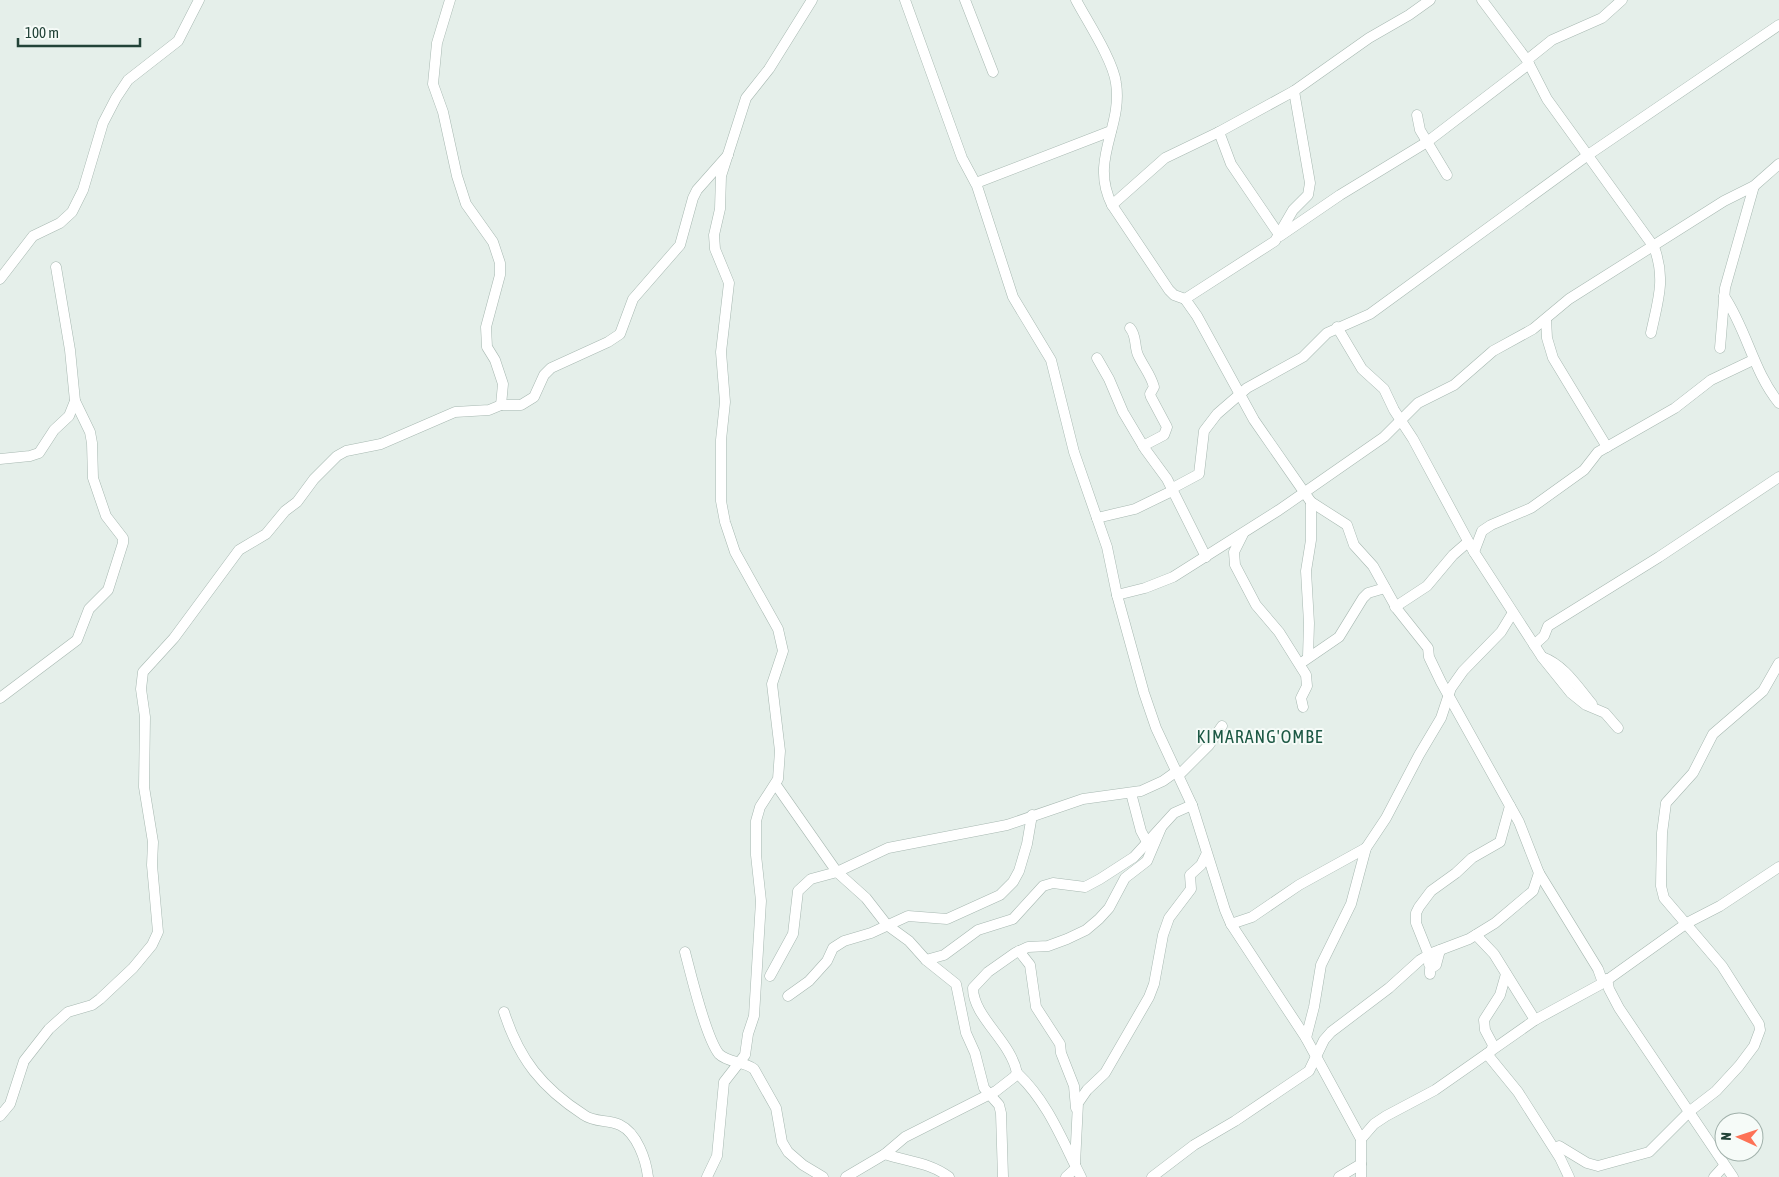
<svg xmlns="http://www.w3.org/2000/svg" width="1779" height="1177" font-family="'Asap Condensed',sans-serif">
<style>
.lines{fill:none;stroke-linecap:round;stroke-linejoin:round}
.minor-casing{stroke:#a7b8b1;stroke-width:11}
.minor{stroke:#fff;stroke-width:10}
.labels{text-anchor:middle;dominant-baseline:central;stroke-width:4;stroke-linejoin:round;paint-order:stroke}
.quarter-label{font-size:18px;letter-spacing:1px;fill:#1c5844;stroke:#f6fbf8}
</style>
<rect width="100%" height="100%" fill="#e5efea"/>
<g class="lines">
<!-- minor casing -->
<g class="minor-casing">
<g id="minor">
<polyline points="450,0 437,43 433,84 443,112 457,176 466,204 493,242 500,263 500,275 486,327 487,347 495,360 503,384 501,405"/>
<polyline points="905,0 962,158 977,186 1013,297 1051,360 1074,452 1107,547 1117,595 1144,693 1156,728 1192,805 1225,910 1231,924 1306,1038 1361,1139 1361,1177"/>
<polyline points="965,0 993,72"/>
<path d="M 1076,0 C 1087,21 1113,60 1116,83 C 1123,128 1089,159 1112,205 L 1169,290 L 1174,295 L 1185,299 L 1197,316 L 1254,420 L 1311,502 L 1347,525 L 1354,545 L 1373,566 L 1397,609 L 1428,648 L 1429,657 L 1441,682 L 1519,822 L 1539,873 L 1598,969 L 1603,983"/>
<path d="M 1482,0 L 1527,60 L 1547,99 L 1654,247 C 1666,279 1658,300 1651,333"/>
<polyline points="1527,60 1552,40 1602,18 1622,0"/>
<polyline points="1417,115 1420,130 1447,175"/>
<polyline points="1219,132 1231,164 1280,236 1340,195 1427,142 1529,64"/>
<polyline points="976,183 1111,131"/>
<polyline points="1112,205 1165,158 1219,132 1294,91 1369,38 1409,15 1430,0"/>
<polyline points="0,279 33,236 60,223 72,212 83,190 103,123 116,98 128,80 178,41 199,0"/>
<path d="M 1724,296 C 1747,330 1753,371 1779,403"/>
<polyline points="1185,299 1275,241 1293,210 1308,195 1310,183 1294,91"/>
<polyline points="1546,319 1547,338 1553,358 1607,447"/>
<polyline points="1337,327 1362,369 1384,389 1394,410 1413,439 1474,552 1542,657 1571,693 1586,705 1605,713 1618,728"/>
<path d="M 1130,328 C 1137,336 1134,346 1138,355 C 1143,366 1151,375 1154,387 L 1150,394 L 1151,397 L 1167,427 L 1164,435 L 1143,446"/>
<polyline points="1720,348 1725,288 1754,186"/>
<polyline points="1097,358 1109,379 1123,412 1145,449 1167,479 1206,557"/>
<polyline points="0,459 30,456 39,453 54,430 69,416 75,401"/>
<polyline points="1171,489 1199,474 1204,431 1217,414 1247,388 1303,357 1327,333 1370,314 1588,155 1779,25"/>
<polyline points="1097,518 1135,509 1172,491"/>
<polyline points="1243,534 1234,552 1235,565 1256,605 1279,632 1306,675 1307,686 1301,698 1303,707"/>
<polyline points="1474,552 1482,531 1491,525 1531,508 1584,470 1598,452 1675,408 1711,380 1753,360"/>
<polyline points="1117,595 1145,588 1173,577 1279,510 1384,437 1418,403 1454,385 1493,351 1533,329 1569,299 1724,201 1754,186 1779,164"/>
<polyline points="1395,607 1427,586 1453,555 1468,542"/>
<polyline points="1534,645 1544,636 1548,626 1659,557 1779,477"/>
<polyline points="1308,657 1309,623 1306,571 1311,540 1311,502"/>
<path d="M 1542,657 C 1564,665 1577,686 1592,704"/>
<polyline points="1304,661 1339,637 1363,598 1368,593 1385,588"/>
<polyline points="0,698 77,640 89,609 108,590 123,543 123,538 106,516 93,478 92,443 90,432 75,401 70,350 56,267"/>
<polyline points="1179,775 1209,745 1222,726"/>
<polyline points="776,785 837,872 866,898 887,925 909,941 926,960 956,984 966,1033 975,1053 984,1088 999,1105 1001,1113 1003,1177"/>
<polyline points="1131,793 1141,831 1148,844"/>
<polyline points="1231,924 1252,917 1299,885 1366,848"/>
<polyline points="1476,935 1494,954 1535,1020"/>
<polyline points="1019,951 1030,965 1036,1007 1060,1044 1061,1053 1074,1086 1076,1108"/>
<path d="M 685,952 C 691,975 706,1038 719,1054 C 728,1063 744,1061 754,1069 L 776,1108 L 782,1142 L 788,1152 L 803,1165 L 823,1177"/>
<polyline points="926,960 944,955 978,930 1013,919 1043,886 1053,883 1085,887 1100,879 1134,857 1174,813 1192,805"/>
<polyline points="1429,964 1430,958 1416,923 1416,913 1419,907 1431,891 1456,873 1472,858 1500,842 1510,806"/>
<polyline points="1430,974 1430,969 1436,965 1440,950"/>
<polyline points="770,976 793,934 798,891 811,879 837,872 888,848 1007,825 1083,799 1141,791 1163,781 1177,771"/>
<polyline points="1607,979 1609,989 1619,1008 1733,1177"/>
<polyline points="788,996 809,981 827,961 833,948 844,941 871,933 908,916 947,919 1000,895 1013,882 1019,871 1027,844 1032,815"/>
<path d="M 504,1012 C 519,1059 542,1088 584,1115 C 595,1123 608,1119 620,1125 C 637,1133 646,1160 648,1177"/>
<polyline points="1306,1038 1314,1007 1321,965 1351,904 1366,848 1386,818 1419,755 1441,718 1451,688 1463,671 1501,632 1512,614"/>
<polyline points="1491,1051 1493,1045 1485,1030 1484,1020 1500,995 1506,974"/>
<polyline points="1487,1054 1518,1092 1560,1158 1569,1177"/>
<path d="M 1017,1073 C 1048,1102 1062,1140 1081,1177"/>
<polyline points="0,1116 10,1104 24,1061 49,1029 68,1012 92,1005 100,999 133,968 152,945 158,932 152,865 153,842 144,787 145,717 141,689 143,672 174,638 239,550 266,534 285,511 297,502 314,479 337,456 346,451 381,444 455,412 489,410 501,405 521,405 534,397 544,375 551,368 608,342 620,334 633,299 680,245 693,198 697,190 728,155"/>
<polyline points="1361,1139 1374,1124 1386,1116 1435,1090 1535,1020 1603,983 1687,923 1720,906 1779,867"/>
<polyline points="1559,1146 1587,1163 1598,1166 1649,1152 1690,1111 1716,1091 1739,1066 1754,1046 1760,1030 1759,1024 1722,966 1664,898 1661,886 1662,833 1666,803 1693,773 1713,734 1763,691 1779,663"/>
<path d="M 885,1154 C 908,1162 929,1162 949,1177"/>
<polyline points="1075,1164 1078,1103 1087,1090 1105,1073 1149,997 1154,984 1163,935 1169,918 1191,889 1190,875 1201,865 1206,855"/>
<polyline points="707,1177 717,1156 724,1082 745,1055 748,1034 754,1016 761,901 756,855 756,821 760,807 778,779 780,751 772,684 783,651 778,629 735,552 725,522 721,501 721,440 725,402 721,352 729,283 715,249 714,235 720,209 721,176 746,98 769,69 812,0"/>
<path d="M 846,1177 L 885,1154 L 905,1137 L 996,1091 L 1014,1077 L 1017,1073 C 1011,1041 973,1017 973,988 L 988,972 L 1015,953 L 1028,947 L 1048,946 L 1067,939 L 1086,930 L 1099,919 L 1109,908 L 1125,878 L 1147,861 L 1161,828"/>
<polyline points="1066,1177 1076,1168"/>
<polyline points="1152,1177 1194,1145 1235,1121 1309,1071 1324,1040 1331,1032 1389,988 1420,960 1432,953 1469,939 1495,923 1533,891 1539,873"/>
<polyline points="1339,1177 1361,1164"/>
<polyline points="1714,1177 1724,1166"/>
</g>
</g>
<!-- minor -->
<use href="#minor" class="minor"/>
</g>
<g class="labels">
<!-- quarter labels -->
<g class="quarter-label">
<text x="1260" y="736">KIMARANG'OMBE</text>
</g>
</g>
<!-- north arrow -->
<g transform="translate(1739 1137) rotate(273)"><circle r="24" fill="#f6fbf8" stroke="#a1b1ab"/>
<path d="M0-4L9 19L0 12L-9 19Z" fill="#fd7256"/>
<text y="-8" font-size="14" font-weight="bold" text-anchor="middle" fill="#224338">N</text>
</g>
<!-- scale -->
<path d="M18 38v8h122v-8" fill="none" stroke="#224338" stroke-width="2.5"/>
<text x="25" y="38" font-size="15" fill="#224338" stroke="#f6fbf8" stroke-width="4" paint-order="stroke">100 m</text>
</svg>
